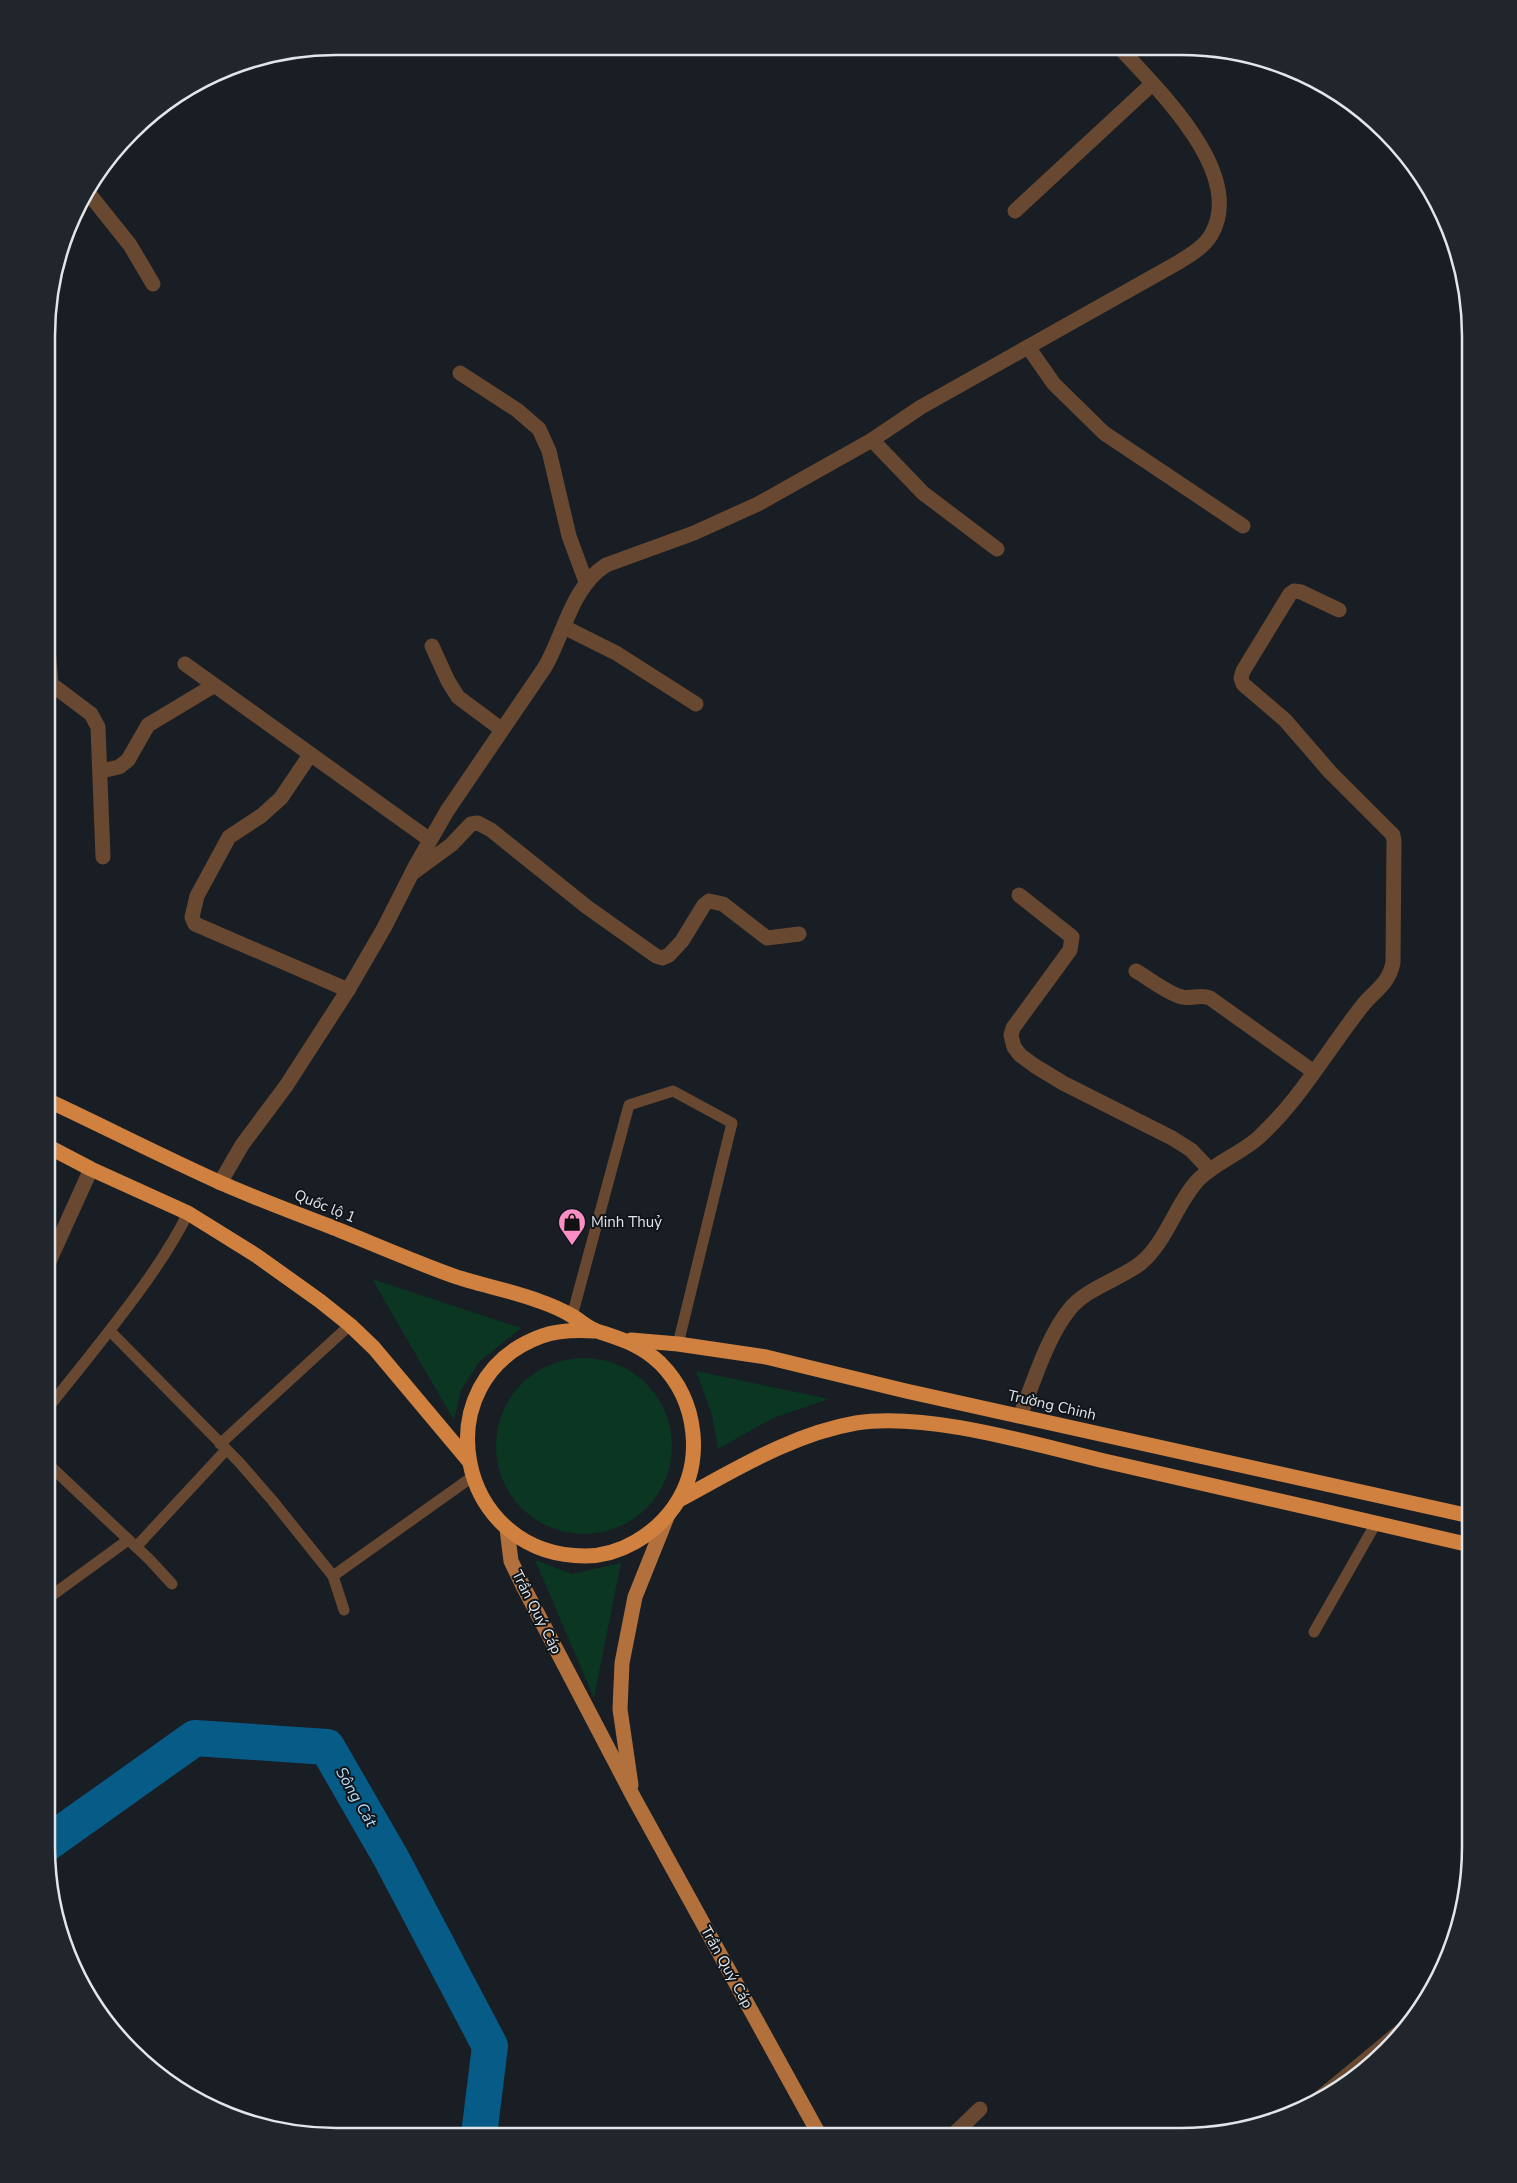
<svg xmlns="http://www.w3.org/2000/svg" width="1517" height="2183" font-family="'Nunito Sans',sans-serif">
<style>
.green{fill:#0b3622}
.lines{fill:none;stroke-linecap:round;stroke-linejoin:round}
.river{stroke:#065b87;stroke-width:36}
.lane{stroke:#684830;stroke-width:11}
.street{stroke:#684830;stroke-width:15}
.primary{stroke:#b2713c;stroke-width:15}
.highway{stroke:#d0813f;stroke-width:15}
.labels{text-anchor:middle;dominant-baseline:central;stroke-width:4;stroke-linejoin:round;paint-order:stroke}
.street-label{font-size:15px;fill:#e2e6ea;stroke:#0f151a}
.poi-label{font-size:15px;fill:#e2e6ea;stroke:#0f151a;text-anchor:start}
.water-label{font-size:16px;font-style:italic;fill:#b0dbfa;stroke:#0f151a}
.rim{fill:none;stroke:#e2e6ea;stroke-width:2.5}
</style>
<rect width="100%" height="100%" fill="#181e24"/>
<!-- green -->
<g class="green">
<polygon points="372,1279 521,1328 479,1362 461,1390 454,1420"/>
<circle cx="584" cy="1446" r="88"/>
<polygon points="696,1371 829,1399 773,1418 718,1449 712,1415"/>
<polygon points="535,1560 572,1574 621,1563 594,1698"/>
</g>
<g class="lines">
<!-- river -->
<polyline class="river" points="46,1844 195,1738 327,1747 391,1858 490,2046 479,2135"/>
<!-- lane -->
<g class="lane">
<polyline points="572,1316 629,1105 673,1091 732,1123 678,1344"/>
<polyline points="110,1331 239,1462 272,1500 333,1576 344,1610"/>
<path d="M 47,1409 C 77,1372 107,1335 135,1297 C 155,1270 173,1244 188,1213"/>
<polyline points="220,1444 350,1325"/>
<polyline points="47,1463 150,1560 172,1584"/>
<polyline points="136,1547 226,1450"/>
<polyline points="333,1576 472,1477"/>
<polyline points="47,1599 128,1540"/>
<polyline points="1314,1632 1376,1523"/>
</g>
<!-- street -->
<g class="street">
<polyline points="86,190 130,245 153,284"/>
<polyline points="1015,211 1152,84"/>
<polyline points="1028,347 1054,384 1104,433 1243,526"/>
<polyline points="460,373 517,410 539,429 549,451 569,536 586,582"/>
<polyline points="872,440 923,493 997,549"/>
<polyline points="564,627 616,653 696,704"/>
<polyline points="432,646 448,681 458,697 501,729"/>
<polyline points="48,647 51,684 91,714 98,727 103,857"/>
<polyline points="185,664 430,840"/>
<polyline points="310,755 281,798 261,816 229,837 197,896 192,917 195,924 348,990"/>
<polyline points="101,771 119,767 128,760 148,725 213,686"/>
<polyline points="414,872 451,845 471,824 478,823 491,830 587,907 656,956 662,958 669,955 682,941 704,905 709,901 723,904 767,938 799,934"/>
<polyline points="1019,895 1072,937 1070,950 1013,1028 1011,1035 1014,1047 1020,1055 1035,1066 1063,1083 1172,1138 1191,1150 1210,1170"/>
<path d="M 1136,971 C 1150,979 1167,993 1182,997 C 1192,999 1200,994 1210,998 L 1314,1072"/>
<path d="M 220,1183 L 242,1145 L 286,1086 L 348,990 L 384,928 L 416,865 L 447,811 L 545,667 C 565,632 571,588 606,565 L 694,533 L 758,504 L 872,440 L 921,407 L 1179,262 C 1190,255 1204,247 1211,235 C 1247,174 1158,90 1120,48"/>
<polyline points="47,1266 91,1169"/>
<path d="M 1020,1416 C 1033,1384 1047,1337 1069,1310 C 1086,1288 1119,1280 1141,1263 C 1167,1241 1176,1203 1199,1179 C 1216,1162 1240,1154 1258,1138 C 1300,1100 1328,1049 1363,1005 C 1376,989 1388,985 1393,963 L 1394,841 L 1393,835 L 1330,772 L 1285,720 L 1243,684 L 1241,678 L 1243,671 L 1290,594 L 1294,591 L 1301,592 L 1339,610"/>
<polyline points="1310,2106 1402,2030"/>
<polyline points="1190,2134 1190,2135"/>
<polyline points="952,2136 980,2109"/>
</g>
<!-- primary -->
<g class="primary">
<polyline points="507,1529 511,1561 523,1586 634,1798 820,2136"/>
<polyline points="631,1785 620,1709 622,1663 635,1597 667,1517"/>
</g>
<!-- highway -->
<g class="highway">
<path d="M 47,1100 C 105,1127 161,1156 219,1182 C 255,1198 292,1212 329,1226 C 369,1242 410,1260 451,1275 C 479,1285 510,1290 539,1301 C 551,1305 564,1311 574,1317 C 582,1322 588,1328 597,1331 C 621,1339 640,1344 660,1363 C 698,1401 705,1463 674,1507 C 654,1535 620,1556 585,1556 C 455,1556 422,1379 542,1336 C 559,1330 576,1330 594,1331"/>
<polyline points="47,1146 91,1169 188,1213 257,1256 320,1301 350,1325 374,1348 468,1460"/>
<polyline points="631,1340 678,1344 766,1357 906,1391 1470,1516"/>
<path d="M 679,1500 C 735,1470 792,1434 856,1423 C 927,1412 1030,1443 1100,1460 C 1223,1488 1347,1516 1470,1545"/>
</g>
</g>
<!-- icons -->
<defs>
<g id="shop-pin" transform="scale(1.4375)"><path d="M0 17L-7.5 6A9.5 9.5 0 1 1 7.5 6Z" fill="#fb8fc5" stroke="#0f151a"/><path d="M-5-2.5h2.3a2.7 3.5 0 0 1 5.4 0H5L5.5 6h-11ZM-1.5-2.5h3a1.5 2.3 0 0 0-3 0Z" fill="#111"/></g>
</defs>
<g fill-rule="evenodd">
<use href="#shop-pin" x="572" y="1222"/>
</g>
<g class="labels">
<!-- street labels -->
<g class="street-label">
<text transform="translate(325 1206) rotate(22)">Quốc lộ 1</text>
<text transform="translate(1052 1405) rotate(13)">Trường Chinh</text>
<text transform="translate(537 1612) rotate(63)">Trần Quý Cáp</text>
<text transform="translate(727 1967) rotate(61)">Trần Quý Cáp</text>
</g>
<!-- poi labels -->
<g class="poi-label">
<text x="591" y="1222">Minh Thuỷ</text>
</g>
<!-- water labels -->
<g class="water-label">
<text transform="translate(356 1797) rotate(60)">Sông Cát</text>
</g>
</g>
<!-- crop -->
<path d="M0 0H1517V2183H0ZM336 55H1181A281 281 0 0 1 1462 336V1847A281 281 0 0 1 1181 2128H336A281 281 0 0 1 55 1847V336A281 281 0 0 1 336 55Z" fill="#20262b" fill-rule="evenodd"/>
<path class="rim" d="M336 55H1181A281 281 0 0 1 1462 336V1847A281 281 0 0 1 1181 2128H336A281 281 0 0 1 55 1847V336A281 281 0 0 1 336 55Z"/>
</svg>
